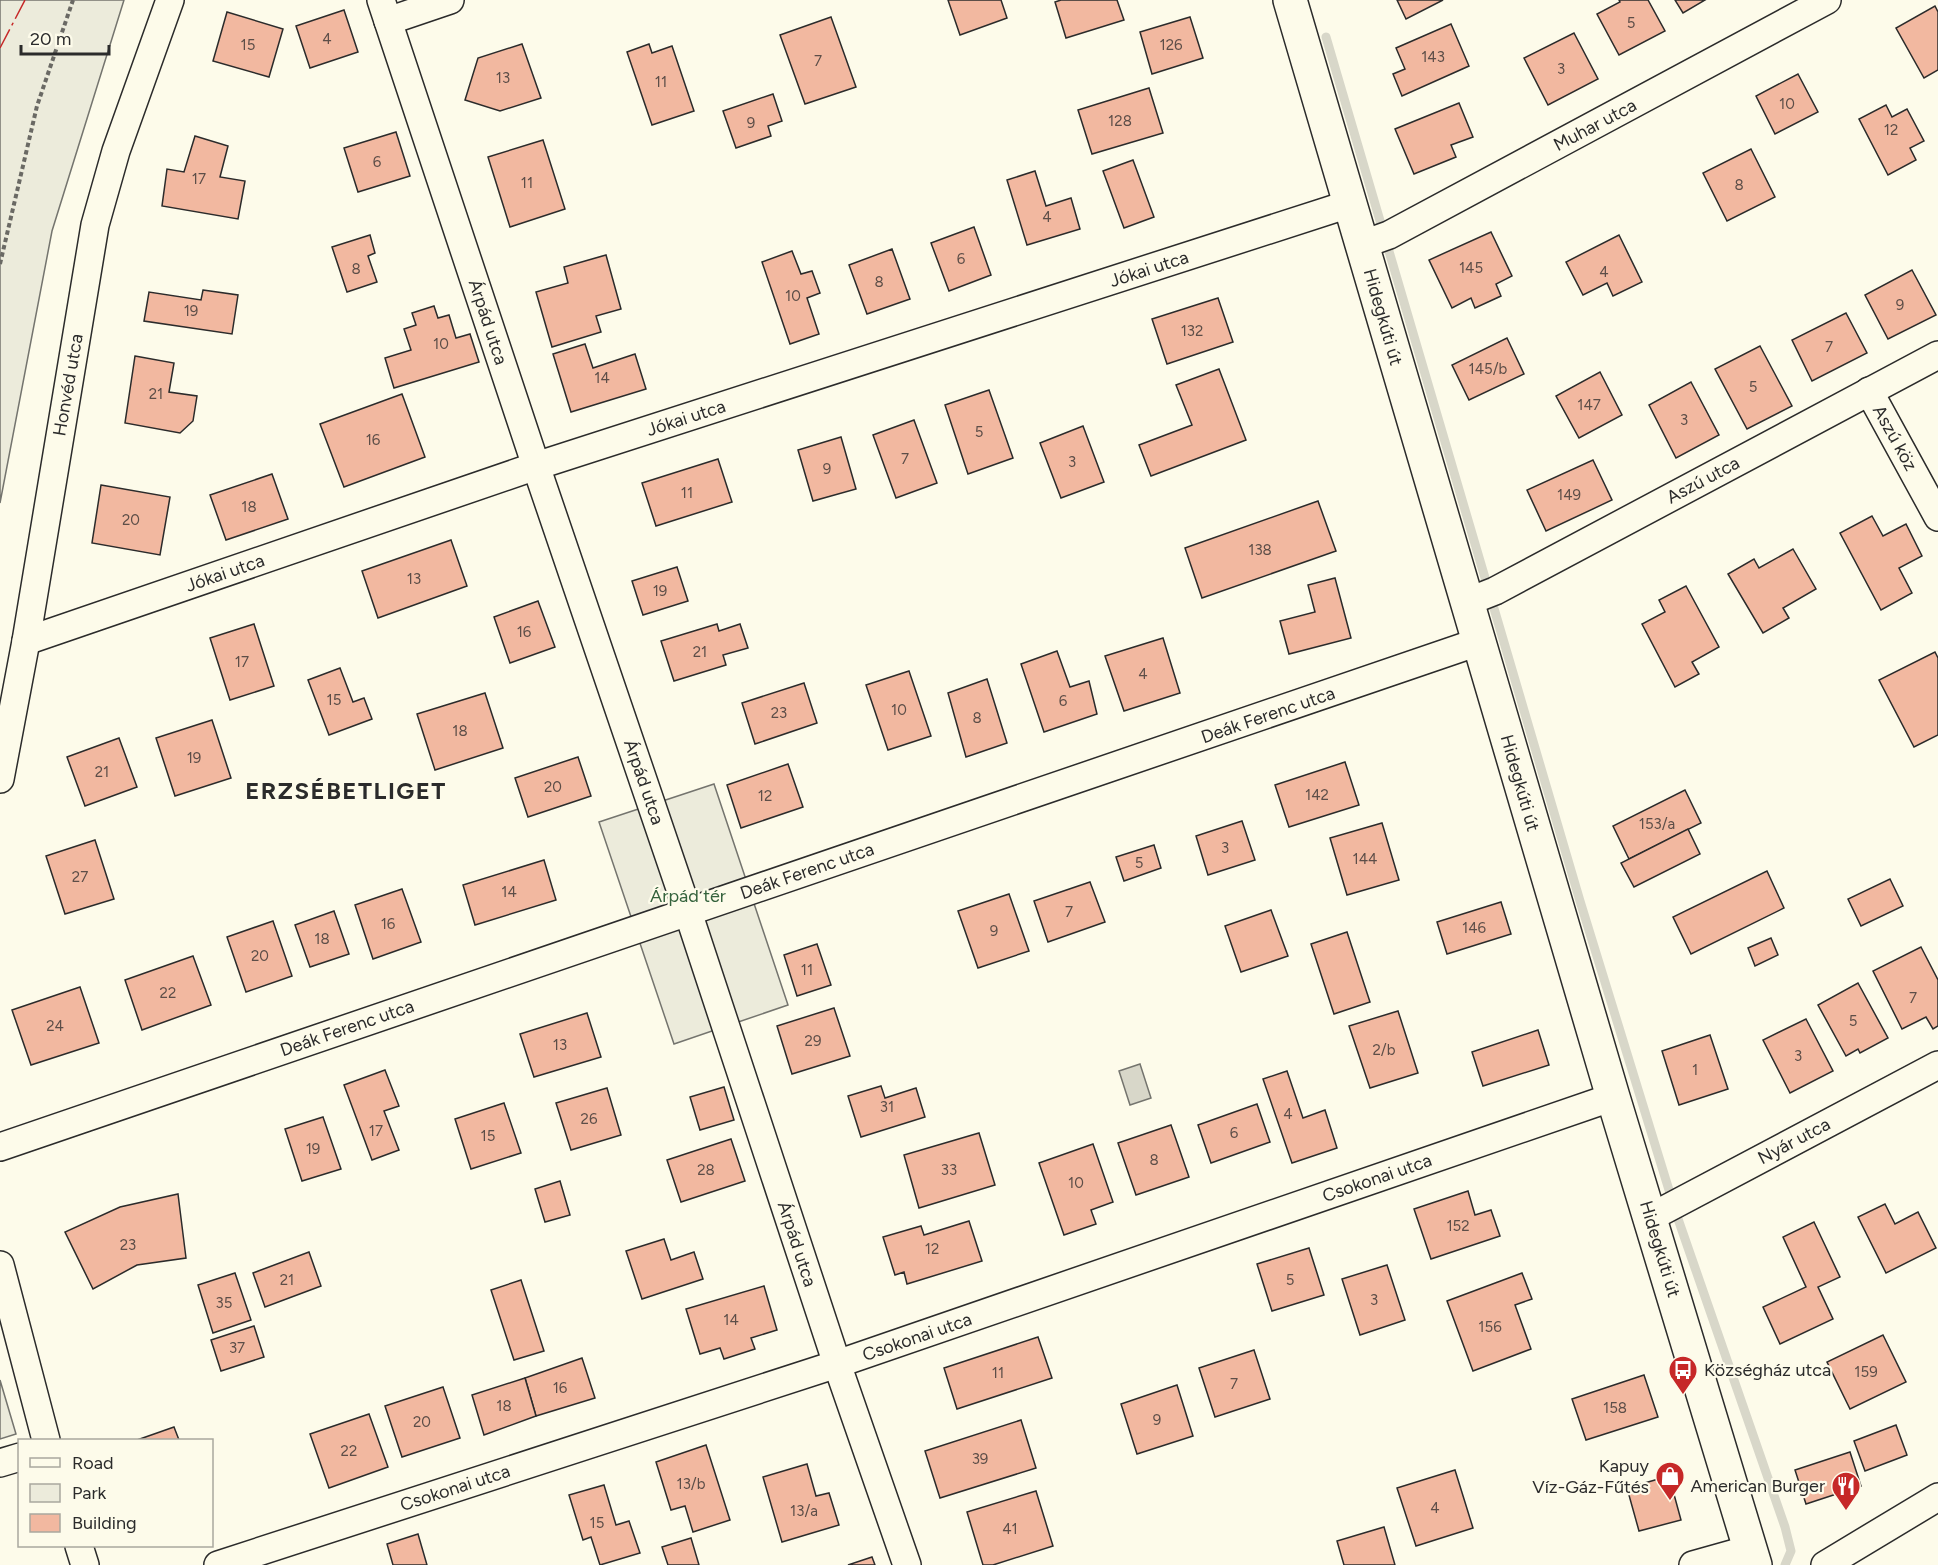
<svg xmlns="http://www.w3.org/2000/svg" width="1938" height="1565" font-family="Figtree,sans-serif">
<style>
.green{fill:#ecebdb;stroke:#74746e;stroke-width:1.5}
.water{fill:#d8d7c9;stroke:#74746e;stroke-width:1.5}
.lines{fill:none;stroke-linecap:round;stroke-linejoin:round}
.stream{stroke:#d8d7c9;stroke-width:9}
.building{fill:#f2b8a0;stroke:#2b2b2b;stroke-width:1.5}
.street-casing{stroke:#2b2b2b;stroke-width:30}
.secondary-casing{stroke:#2b2b2b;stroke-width:36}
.path{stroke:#6a6964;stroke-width:4;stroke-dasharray:4.5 3;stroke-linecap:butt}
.street{stroke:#fdfbea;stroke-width:27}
.secondary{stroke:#fdfbea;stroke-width:33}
.power{stroke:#c62828;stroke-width:1.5;stroke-dasharray:21 4.5 3 4.5;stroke-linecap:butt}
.labels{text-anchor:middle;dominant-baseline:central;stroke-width:4.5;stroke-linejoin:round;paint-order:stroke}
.number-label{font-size:15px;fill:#5d4e48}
.street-label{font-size:18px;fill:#2b2b2b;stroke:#fdfbea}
.park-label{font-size:18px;fill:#34623c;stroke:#fdfbea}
.poi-label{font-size:18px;fill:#2b2b2b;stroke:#fdfbea;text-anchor:end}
.district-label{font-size:24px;font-weight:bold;letter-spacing:1.5px;fill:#2b2b2b;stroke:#fdfbea}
</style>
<rect width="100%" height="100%" fill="#fdfbea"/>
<!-- green -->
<g class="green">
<polygon points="0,0 124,0 52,231 0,503"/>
<polygon points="714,784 788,1005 674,1044 599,822"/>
<polygon points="0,1380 16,1434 0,1439"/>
</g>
<!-- water -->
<polygon class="water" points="1140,1064 1151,1098 1130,1105 1119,1071"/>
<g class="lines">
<!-- stream -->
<polyline class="stream" points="1326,37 1580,901 1677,1216 1785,1527 1791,1551 1785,1565"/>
</g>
<!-- building -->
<g class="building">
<polygon points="948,0 1001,0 1007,18 960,35"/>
<polygon points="1061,0 1117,0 1124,20 1066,38 1055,2"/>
<polygon points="1397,0 1443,0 1406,19"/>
<polygon points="1619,0 1648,0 1665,31 1619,55 1597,14 1620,2"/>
<polygon points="1675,0 1705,0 1683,13"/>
<polygon points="1935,6 1938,12 1938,70 1924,78 1896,28"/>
<polygon points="344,10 358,52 310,68 296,26"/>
<polygon points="227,12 283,29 269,77 213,61"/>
<polygon points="831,17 856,87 805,104 780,35"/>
<polygon points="1190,17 1203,58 1152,74 1140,32"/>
<polygon points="1451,24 1469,66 1402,96 1393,74 1405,69 1396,48"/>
<polygon points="1574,33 1598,79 1548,105 1524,58"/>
<polygon points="522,44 541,98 500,111 465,100 478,58"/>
<polygon points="649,44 652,53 672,46 694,111 652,125 627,52"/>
<polygon points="1798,74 1818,112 1775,134 1756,96"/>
<polygon points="1149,88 1163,133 1092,154 1078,110"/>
<polygon points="773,94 782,121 768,126 771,136 736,148 723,111"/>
<polygon points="1459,103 1473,137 1451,145 1456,157 1414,174 1395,129"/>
<polygon points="1886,105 1892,117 1907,109 1924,141 1910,148 1916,160 1888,175 1859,119"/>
<polygon points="396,132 410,176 358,192 344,148"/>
<polygon points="195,136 228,146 220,177 245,181 238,219 162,206 167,169 184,172"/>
<polygon points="543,140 565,209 510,227 488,157"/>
<polygon points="1751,149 1775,197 1727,221 1703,173"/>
<polygon points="1133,160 1154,217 1124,228 1103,171"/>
<polygon points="1035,171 1046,206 1071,198 1080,229 1027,245 1007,180"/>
<polygon points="974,227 991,275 949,291 931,243"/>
<polygon points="1491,232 1512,276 1496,284 1501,296 1475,308 1471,298 1452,308 1429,260"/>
<polygon points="370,235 375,253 368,256 377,282 347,292 332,247"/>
<polygon points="1619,235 1642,282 1613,296 1607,283 1583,295 1566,262"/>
<polygon points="892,249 910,299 867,314 849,265"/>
<polygon points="792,251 801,274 812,271 820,293 807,298 819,334 790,344 762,262"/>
<polygon points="606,255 621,309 596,316 601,332 552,347 536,292 568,283 564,267"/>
<polygon points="1912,270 1936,315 1888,339 1865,295"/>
<polygon points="203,290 238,295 232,334 144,321 149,292 201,300"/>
<polygon points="1218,298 1233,342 1167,364 1152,319"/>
<polygon points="434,306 438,318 449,315 456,338 470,334 479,362 394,388 385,358 411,350 404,329 416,325 412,313"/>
<polygon points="1846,313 1867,353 1812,381 1792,340"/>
<polygon points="1507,338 1524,374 1469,400 1452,365"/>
<polygon points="585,344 593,368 635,354 646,389 571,412 553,354"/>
<polygon points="1760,346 1792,406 1747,429 1715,369"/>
<polygon points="135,356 174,363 169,392 197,396 193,421 180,433 125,423"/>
<polygon points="1219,369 1246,440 1151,476 1139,445 1192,425 1176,385"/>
<polygon points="1600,372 1622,415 1579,438 1556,396"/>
<polygon points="1691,382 1719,435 1676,458 1649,405"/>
<polygon points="989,390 1013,458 968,474 945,405"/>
<polygon points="402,394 425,457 344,487 320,424"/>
<polygon points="914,420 937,483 896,498 873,435"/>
<polygon points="1083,426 1104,482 1061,498 1040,443"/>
<polygon points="841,437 856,489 813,501 798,450"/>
<polygon points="718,459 732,502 656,526 642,483"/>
<polygon points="1593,460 1612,500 1546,531 1527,490"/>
<polygon points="272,474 288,519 226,540 210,495"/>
<polygon points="101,485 170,497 160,555 92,543"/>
<polygon points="1318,501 1336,551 1202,598 1185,548"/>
<polygon points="1872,516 1883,536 1906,524 1922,556 1899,568 1912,593 1881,610 1840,533"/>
<polygon points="451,540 467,586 378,618 362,571"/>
<polygon points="1793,549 1816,589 1783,608 1789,618 1763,633 1728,574 1754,559 1759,568"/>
<polygon points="677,567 688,601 643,615 632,581"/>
<polygon points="1335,578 1351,638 1289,654 1280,621 1315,612 1308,585"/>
<polygon points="1686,586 1719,647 1692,662 1699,674 1675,687 1642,624 1665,612 1659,600"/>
<polygon points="538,601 555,647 510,663 494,617"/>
<polygon points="254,624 274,686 230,700 210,638"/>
<polygon points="717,624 719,631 740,624 748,648 723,655 726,665 674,681 661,641"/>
<polygon points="1163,638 1180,693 1124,711 1105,656"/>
<polygon points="1057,651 1070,687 1089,681 1097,714 1044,732 1021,664"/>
<polygon points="1935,652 1938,658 1938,735 1914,747 1879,680"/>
<polygon points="340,668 353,702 364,698 372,719 329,735 308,680"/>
<polygon points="909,671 931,736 888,750 866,685"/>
<polygon points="987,679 1007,743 966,757 948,693"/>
<polygon points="804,683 817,723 755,744 742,703"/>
<polygon points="485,693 503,748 435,770 417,714"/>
<polygon points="212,720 231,778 175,796 156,738"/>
<polygon points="119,738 137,787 85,806 67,757"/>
<polygon points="578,757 591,796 528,817 515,778"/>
<polygon points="1345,762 1359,805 1289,827 1275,785"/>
<polygon points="788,764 803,807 741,828 727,785"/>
<polygon points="1685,790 1701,823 1629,859 1613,826"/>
<polygon points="1242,821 1255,860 1208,875 1196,836"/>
<polygon points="1382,823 1399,880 1347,895 1330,838"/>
<polygon points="1688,829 1700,854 1634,887 1621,863"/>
<polygon points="95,840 114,899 65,914 46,856"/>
<polygon points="1154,845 1161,868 1124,881 1116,857"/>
<polygon points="544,860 556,900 475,925 463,885"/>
<polygon points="1767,871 1784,908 1691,954 1673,917"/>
<polygon points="1890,879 1903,906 1861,926 1848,899"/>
<polygon points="1090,882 1105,922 1048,942 1034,901"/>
<polygon points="402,889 421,942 373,959 355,905"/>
<polygon points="1009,894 1029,951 978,968 958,911"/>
<polygon points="1501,902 1511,934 1447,954 1437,922"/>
<polygon points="1271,910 1288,956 1241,972 1225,926"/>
<polygon points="334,911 349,954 310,967 295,925"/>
<polygon points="273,921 292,976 246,992 227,937"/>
<polygon points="1347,932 1370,1002 1334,1014 1311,944"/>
<polygon points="1771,938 1778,955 1755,966 1748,948"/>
<polygon points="817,944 831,985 797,996 784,955"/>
<polygon points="1921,947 1938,980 1938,1026 1933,1029 1926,1017 1902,1029 1873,971"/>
<polygon points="193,956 211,1005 142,1030 125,980"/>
<polygon points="1858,983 1888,1038 1860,1053 1858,1049 1846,1056 1818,1005"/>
<polygon points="80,987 99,1043 31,1065 12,1010"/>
<polygon points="834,1008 850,1056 792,1074 777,1026"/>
<polygon points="1398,1011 1418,1073 1370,1088 1349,1026"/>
<polygon points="587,1013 601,1057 534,1077 520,1034"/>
<polygon points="1806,1019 1833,1071 1790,1093 1763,1040"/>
<polygon points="1538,1030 1549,1065 1483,1086 1472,1052"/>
<polygon points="1710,1035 1728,1089 1679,1105 1662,1051"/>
<polygon points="385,1070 399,1106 384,1111 399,1150 372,1160 344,1085"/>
<polygon points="1287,1071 1303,1118 1325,1110 1337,1148 1292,1163 1263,1079"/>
<polygon points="881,1086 885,1098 916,1088 925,1117 861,1137 848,1096"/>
<polygon points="724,1087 734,1120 700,1130 690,1097"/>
<polygon points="607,1088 621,1135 571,1150 556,1103"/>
<polygon points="504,1103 521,1153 471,1169 455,1119"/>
<polygon points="1257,1104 1270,1142 1211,1163 1198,1125"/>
<polygon points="323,1117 341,1169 302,1181 285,1129"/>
<polygon points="1171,1125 1189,1177 1136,1195 1118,1143"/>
<polygon points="979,1133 995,1185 919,1208 904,1155"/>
<polygon points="731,1139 745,1181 681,1202 667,1160"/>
<polygon points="1093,1144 1113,1202 1091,1210 1096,1224 1064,1235 1039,1163"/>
<polygon points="560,1181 570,1215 545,1222 535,1189"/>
<polygon points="1468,1191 1475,1215 1491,1210 1500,1236 1431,1259 1414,1209"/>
<polygon points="178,1194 186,1258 137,1265 93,1289 65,1232 120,1207"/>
<polygon points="1885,1204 1895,1224 1918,1212 1936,1248 1886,1273 1858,1217"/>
<polygon points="969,1221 982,1261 907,1284 904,1272 895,1275 883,1237 921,1226 924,1235"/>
<polygon points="1814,1222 1840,1277 1818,1287 1833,1319 1780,1344 1763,1307 1806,1287 1783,1237"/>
<polygon points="664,1239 671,1260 694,1252 703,1279 642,1299 626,1251"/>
<polygon points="1309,1248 1324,1295 1272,1311 1257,1264"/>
<polygon points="309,1252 321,1286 265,1307 253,1273"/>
<polygon points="1387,1265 1405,1320 1360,1335 1342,1279"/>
<polygon points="235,1273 251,1320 213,1333 198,1285"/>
<polygon points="1522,1273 1532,1299 1515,1305 1531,1349 1473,1371 1447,1301"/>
<polygon points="521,1280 544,1351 514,1360 491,1290"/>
<polygon points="764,1286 777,1330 751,1338 755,1349 724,1359 720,1348 700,1354 686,1309"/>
<polygon points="254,1326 264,1357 221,1371 211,1340"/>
<polygon points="1883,1335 1906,1382 1850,1409 1827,1362"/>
<polygon points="1038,1337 1052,1378 957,1409 944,1368"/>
<polygon points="1254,1350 1270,1399 1215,1417 1199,1368"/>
<polygon points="582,1358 595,1398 536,1416 525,1378"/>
<polygon points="1644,1375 1658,1417 1586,1440 1572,1399"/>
<polygon points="525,1378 536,1416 484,1435 472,1395"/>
<polygon points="1177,1385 1193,1436 1137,1454 1121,1404"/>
<polygon points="443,1387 460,1438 402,1457 385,1406"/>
<polygon points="369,1414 388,1467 329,1488 310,1434"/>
<polygon points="1021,1420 1036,1468 940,1498 925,1451"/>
<polygon points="1896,1425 1907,1455 1865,1471 1854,1441"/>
<polygon points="174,1427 179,1440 137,1440"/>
<polygon points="706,1445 730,1520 693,1532 685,1506 671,1510 656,1462"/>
<polygon points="1850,1452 1861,1486 1806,1504 1795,1470"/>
<polygon points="807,1464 816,1496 829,1493 839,1525 782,1542 763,1477"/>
<polygon points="1455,1470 1473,1528 1416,1546 1397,1488"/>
<polygon points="1669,1476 1681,1520 1639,1531 1627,1488"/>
<polygon points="604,1485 616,1525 629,1521 640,1553 600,1565 591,1537 583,1540 569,1495"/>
<polygon points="1036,1491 1053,1546 993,1565 983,1565 967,1512"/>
<polygon points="1384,1527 1395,1565 1344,1565 1337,1541"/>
<polygon points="418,1534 427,1565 393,1565 387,1544"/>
<polygon points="691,1538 699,1565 668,1565 662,1547"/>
<polygon points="872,1557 875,1565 848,1565"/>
</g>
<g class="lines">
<!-- street casing -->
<g class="street-casing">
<g id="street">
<polyline points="381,0 536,466 688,912 837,1364 907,1565"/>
<polyline points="388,21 450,0"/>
<polyline points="1361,245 1389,235 1827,0"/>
<polyline points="1869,391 1938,517"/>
<polyline points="1467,602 1495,591 1938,355"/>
<polyline points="26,641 536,466 1349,204"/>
<polyline points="0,779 26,641 95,225 116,151 170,0"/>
<polyline points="0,1147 1478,642"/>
<polyline points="1651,1217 1938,1065"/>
<polyline points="0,1265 46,1440"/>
<polyline points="0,1463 20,1457"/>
<polyline points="79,1546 85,1565"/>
<polyline points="218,1565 837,1364 1613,1097"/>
<polyline points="1693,1565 1750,1549"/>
<polyline points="1825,1565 1938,1497"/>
</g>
</g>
<!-- secondary casing -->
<g class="secondary-casing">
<polyline id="secondary" points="1290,0 1613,1097 1755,1565"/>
</g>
<!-- path -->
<polyline class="path" points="0,264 37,106 73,0"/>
<!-- street -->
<use href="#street" class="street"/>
<!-- secondary -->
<use href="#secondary" class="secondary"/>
<!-- power -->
<polyline class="power" points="0,48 25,0"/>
</g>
<!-- icons -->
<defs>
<g id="bus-pin" transform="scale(1.5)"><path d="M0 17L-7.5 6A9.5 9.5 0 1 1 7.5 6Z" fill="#c62828" stroke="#fdfbea"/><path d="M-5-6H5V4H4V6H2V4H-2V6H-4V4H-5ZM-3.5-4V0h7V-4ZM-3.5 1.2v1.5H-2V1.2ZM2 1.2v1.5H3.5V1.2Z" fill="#fff"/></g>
<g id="shop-pin" transform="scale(1.5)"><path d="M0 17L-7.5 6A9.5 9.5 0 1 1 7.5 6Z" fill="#c62828" stroke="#fdfbea"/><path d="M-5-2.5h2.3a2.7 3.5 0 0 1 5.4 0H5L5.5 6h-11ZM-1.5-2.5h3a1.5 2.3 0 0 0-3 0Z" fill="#fff"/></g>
<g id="restaurant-pin" transform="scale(1.5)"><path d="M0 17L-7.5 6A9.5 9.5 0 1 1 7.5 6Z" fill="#c62828" stroke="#fdfbea"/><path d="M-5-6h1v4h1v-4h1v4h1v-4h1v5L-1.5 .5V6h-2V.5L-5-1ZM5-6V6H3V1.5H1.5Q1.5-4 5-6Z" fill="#fff"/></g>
</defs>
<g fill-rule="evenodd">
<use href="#bus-pin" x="1683" y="1370"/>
<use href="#shop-pin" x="1670" y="1476"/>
<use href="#restaurant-pin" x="1846" y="1486"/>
</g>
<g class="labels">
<!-- number labels -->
<g class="number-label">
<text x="1631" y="23">5</text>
<text x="327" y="39">4</text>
<text x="248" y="45">15</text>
<text x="1171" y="45">126</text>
<text x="1433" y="57">143</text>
<text x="818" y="61">7</text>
<text x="1561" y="69">3</text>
<text x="503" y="78">13</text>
<text x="661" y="82">11</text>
<text x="1787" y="104">10</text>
<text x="1120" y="121">128</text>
<text x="751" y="123">9</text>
<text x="1891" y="130">12</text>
<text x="377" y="162">6</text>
<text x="199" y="179">17</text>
<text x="527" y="183">11</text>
<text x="1739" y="185">8</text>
<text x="1047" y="217">4</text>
<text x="961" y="259">6</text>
<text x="1471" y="268">145</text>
<text x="356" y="269">8</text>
<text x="1604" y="272">4</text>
<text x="879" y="282">8</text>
<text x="793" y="296">10</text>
<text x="1900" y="305">9</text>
<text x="191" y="311">19</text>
<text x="1192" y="331">132</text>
<text x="441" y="344">10</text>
<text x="1829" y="347">7</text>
<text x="1488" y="369">145/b</text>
<text x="602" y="378">14</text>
<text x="1753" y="387">5</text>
<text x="156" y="394">21</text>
<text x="1589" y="405">147</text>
<text x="1684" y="420">3</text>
<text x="979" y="432">5</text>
<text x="373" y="440">16</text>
<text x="905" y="459">7</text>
<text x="1072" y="462">3</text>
<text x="827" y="469">9</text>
<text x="687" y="493">11</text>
<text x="1569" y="495">149</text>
<text x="249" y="507">18</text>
<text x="131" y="520">20</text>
<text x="1260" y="550">138</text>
<text x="414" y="579">13</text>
<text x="660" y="591">19</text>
<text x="524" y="632">16</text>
<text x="700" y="652">21</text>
<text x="242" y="662">17</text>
<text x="1143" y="674">4</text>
<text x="334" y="700">15</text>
<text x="1063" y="701">6</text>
<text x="899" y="710">10</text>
<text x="779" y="713">23</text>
<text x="977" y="718">8</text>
<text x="460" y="731">18</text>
<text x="194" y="758">19</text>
<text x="102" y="772">21</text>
<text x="553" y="787">20</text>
<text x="1317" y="795">142</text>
<text x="765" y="796">12</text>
<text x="1657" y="824">153/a</text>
<text x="1225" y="848">3</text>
<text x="1365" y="859">144</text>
<text x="1139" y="863">5</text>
<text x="80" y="877">27</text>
<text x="509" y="892">14</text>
<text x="1069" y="912">7</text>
<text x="388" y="924">16</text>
<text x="1474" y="928">146</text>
<text x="994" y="931">9</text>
<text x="322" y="939">18</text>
<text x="260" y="956">20</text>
<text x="807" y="970">11</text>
<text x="168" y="993">22</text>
<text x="1913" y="998">7</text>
<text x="1853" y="1021">5</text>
<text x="55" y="1026">24</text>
<text x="813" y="1041">29</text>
<text x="560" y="1045">13</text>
<text x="1384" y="1050">2/b</text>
<text x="1798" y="1056">3</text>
<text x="1695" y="1070">1</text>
<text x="887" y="1107">31</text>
<text x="1288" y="1114">4</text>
<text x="589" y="1119">26</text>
<text x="376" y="1131">17</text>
<text x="1234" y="1133">6</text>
<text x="488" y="1136">15</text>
<text x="313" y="1149">19</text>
<text x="1154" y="1160">8</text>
<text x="706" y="1170">28</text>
<text x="949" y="1170">33</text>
<text x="1076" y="1183">10</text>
<text x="1458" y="1226">152</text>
<text x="128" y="1245">23</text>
<text x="932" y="1249">12</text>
<text x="287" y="1280">21</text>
<text x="1290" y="1280">5</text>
<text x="1374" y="1300">3</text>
<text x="224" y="1303">35</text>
<text x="731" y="1320">14</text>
<text x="1490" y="1327">156</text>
<text x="237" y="1348">37</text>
<text x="1866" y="1372">159</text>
<text x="998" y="1373">11</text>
<text x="1234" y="1384">7</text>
<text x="560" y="1388">16</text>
<text x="504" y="1406">18</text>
<text x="1615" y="1408">158</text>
<text x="1157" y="1420">9</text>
<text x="422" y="1422">20</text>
<text x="349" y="1451">22</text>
<text x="980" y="1459">39</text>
<text x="691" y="1484">13/b</text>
<text x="1435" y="1508">4</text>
<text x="804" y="1511">13/a</text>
<text x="597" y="1523">15</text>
<text x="1010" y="1529">41</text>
</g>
<!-- street labels -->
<g class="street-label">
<text transform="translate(1595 125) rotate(-28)">Muhar utca</text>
<text transform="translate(1149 269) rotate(-18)">Jókai utca</text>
<text transform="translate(1383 317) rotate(74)">Hidegkúti út</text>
<text transform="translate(488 322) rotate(72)">Árpád utca</text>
<text transform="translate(68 385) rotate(-80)">Honvéd utca</text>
<text transform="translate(686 418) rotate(-18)">Jókai utca</text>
<text transform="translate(1895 438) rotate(61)">Aszú köz</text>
<text transform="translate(1703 480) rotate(-28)">Aszú utca</text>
<text transform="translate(225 573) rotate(-19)">Jókai utca</text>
<text transform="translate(1268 715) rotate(-19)">Deák Ferenc utca</text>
<text transform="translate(644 782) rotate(71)">Árpád utca</text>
<text transform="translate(1520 783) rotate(74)">Hidegkúti út</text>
<text transform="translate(807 871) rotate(-19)">Deák Ferenc utca</text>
<text transform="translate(347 1028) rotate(-19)">Deák Ferenc utca</text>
<text transform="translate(1794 1141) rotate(-28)">Nyár utca</text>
<text transform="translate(1377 1178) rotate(-19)">Csokonai utca</text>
<text transform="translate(797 1244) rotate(72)">Árpád utca</text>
<text transform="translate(1660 1249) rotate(73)">Hidegkúti út</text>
<text transform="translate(917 1337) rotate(-19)">Csokonai utca</text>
<text transform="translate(455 1488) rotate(-18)">Csokonai utca</text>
</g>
<!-- park labels -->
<g class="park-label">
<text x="688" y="896">Árpád tér</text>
</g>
<!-- poi labels -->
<g class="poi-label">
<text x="1704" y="1370" text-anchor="start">Községház utca</text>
<text x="1649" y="1466">Kapuy<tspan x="1649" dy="21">Víz-Gáz-Fűtés</tspan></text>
<text x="1825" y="1486">American Burger</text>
</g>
<!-- district labels -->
<g class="district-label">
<text x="346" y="790">ERZSÉBETLIGET</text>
</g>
</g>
<!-- legend -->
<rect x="18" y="1439" width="195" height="108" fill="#fdfbea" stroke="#a9a89e" stroke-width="1.5"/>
<rect x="30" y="1458" width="30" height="9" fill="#fdfbea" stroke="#a9a89e" stroke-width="1.5"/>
<text x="72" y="1469" font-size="18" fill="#2b2b2b">Road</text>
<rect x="30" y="1484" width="30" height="18" fill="#ecebdb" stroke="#a9a89e" stroke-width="1.5"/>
<text x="72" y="1499" font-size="18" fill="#2b2b2b">Park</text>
<rect x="30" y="1514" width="30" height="18" fill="#f2b8a0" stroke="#a9a89e" stroke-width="1.5"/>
<text x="72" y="1529" font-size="18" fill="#2b2b2b">Building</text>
<!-- scale -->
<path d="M21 45v9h88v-9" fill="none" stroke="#2b2b2b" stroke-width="3"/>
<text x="30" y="45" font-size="18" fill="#2b2b2b" stroke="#fdfbea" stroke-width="4.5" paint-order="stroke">20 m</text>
</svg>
